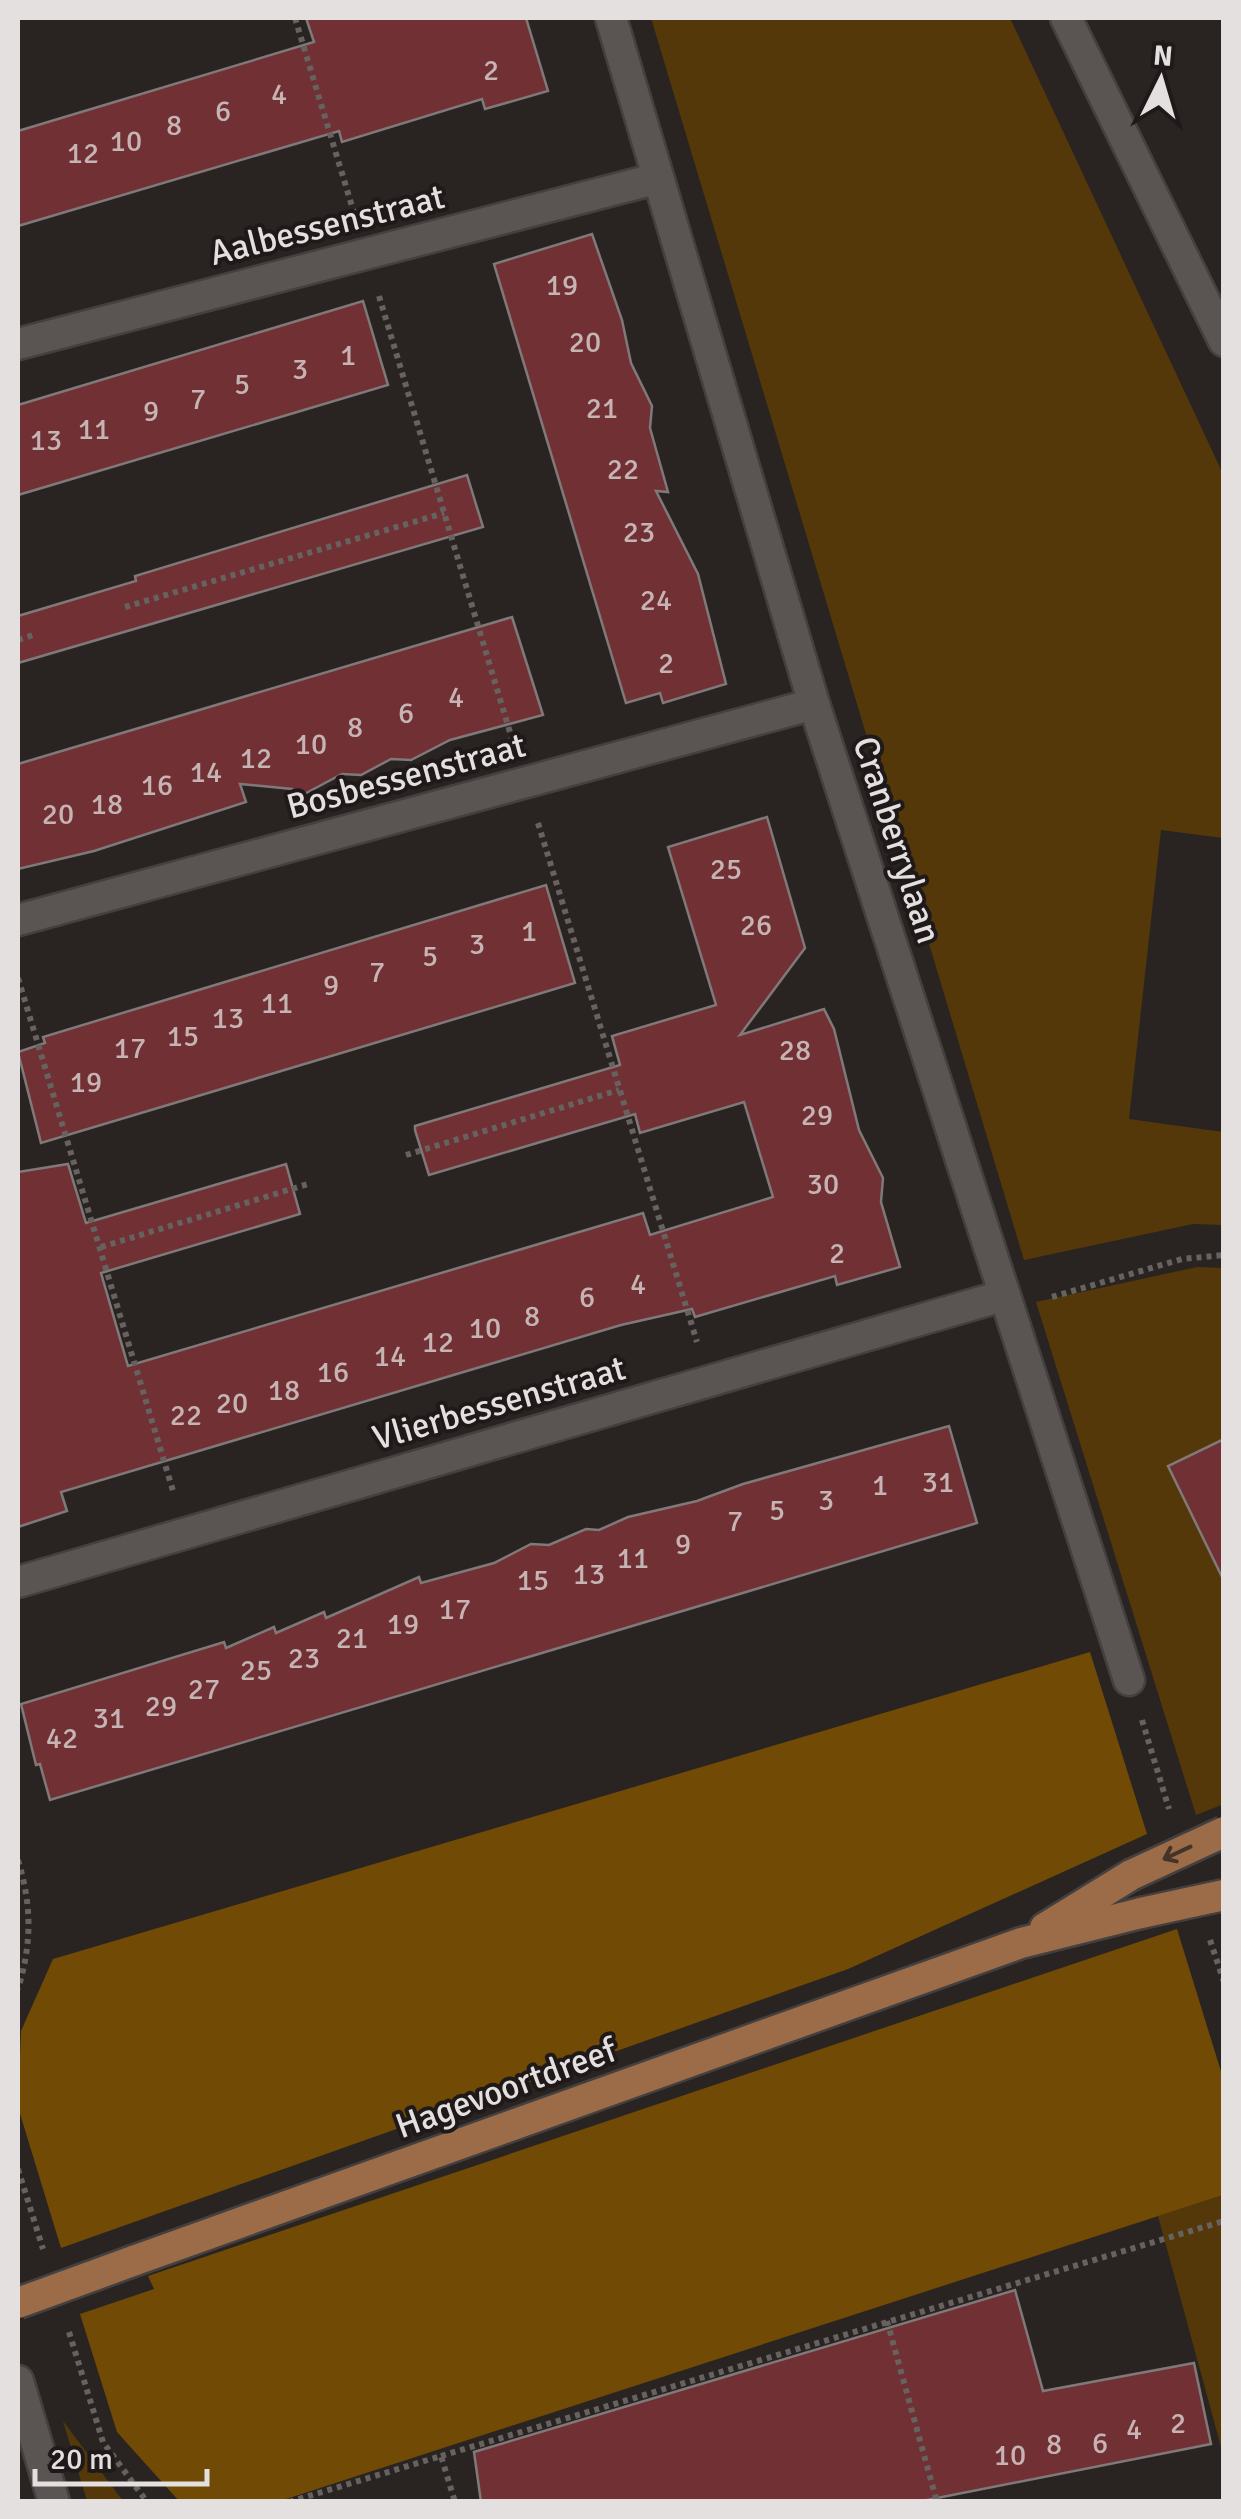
<svg xmlns="http://www.w3.org/2000/svg" width="1241" height="2519" font-family="Signika,sans-serif">
<style>
.green{fill:#54380a}
.forest{fill:#714b05}
.building{fill:#713034;stroke:#807979;stroke-width:2.5}
.lines{fill:none;stroke-linecap:round;stroke-linejoin:round}
.minor-casing{stroke:#43403f;stroke-width:35}
.major-casing{stroke:#43403f;stroke-width:35}
.path{stroke:#666260;stroke-width:6;stroke-dasharray:5 5;stroke-linecap:butt}
.minor{stroke:#5a5553;stroke-width:30}
.major{stroke:#9c6c49;stroke-width:30}
.major-bridge-casing{stroke:#43403f;stroke-width:35;stroke-linecap:butt}
.major-bridge{stroke:#9c6c49;stroke-width:30}
.oneway{stroke:#443327}
.labels{text-anchor:middle;dominant-baseline:central;stroke-width:8;stroke-linejoin:round;paint-order:stroke}
.number-label{font-size:30px;fill:#c6b4b4}
.street-label{font-size:35px;fill:#e3e0df;stroke:#1f1a19}
</style>
<rect width="100%" height="100%" fill="#292422"/>
<!-- green -->
<g class="green">
<polygon points="651,18 1010,18 1223,474 1223,838 1161,830 1129,1119 1223,1132 1223,1225 1193,1224 1024,1260"/>
<polygon points="1197,1267 1223,1268 1224,1804 1196,1815 1036,1302"/>
<polygon points="1223,2195 1223,2454 1158,2216"/>
<polygon points="63,2421 123,2501 87,2501"/>
</g>
<!-- forest -->
<g class="forest">
<polygon points="1090,1652 1147,1834 848,1969 61,2248 18,2107 21,2031 53,1959"/>
<polygon points="1177,1929 1223,2078 1223,2195 280,2501 179,2501 117,2432 80,2314 154,2289 148,2276"/>
</g>
<!-- building -->
<g class="building">
<polygon points="306,18 526,18 548,91 485,109 482,99 342,142 339,131 18,226 18,131 314,42"/>
<polygon points="592,234 622,320 631,363 652,406 650,428 668,492 656,491 698,574 726,684 663,703 660,693 626,703 494,264"/>
<polygon points="363,301 388,385 18,495 18,405"/>
<polygon points="467,475 483,527 18,663 18,616 136,581 135,576"/>
<polygon points="512,617 543,715 450,740 411,760 391,759 361,775 342,774 295,799 292,789 240,784 246,802 94,851 18,869 18,764"/>
<polygon points="767,817 805,948 740,1035 824,1009 834,1029 859,1130 883,1178 881,1202 900,1267 837,1285 835,1276 695,1317 692,1309 621,1325 61,1492 67,1511 18,1527 18,1172 68,1164 86,1223 286,1164 300,1214 101,1273 128,1366 643,1213 650,1235 773,1197 744,1102 640,1133 635,1114 429,1175 415,1130 415,1126 620,1065 612,1036 716,1005 668,847"/>
<polygon points="546,885 575,983 41,1143 18,1052 45,1043 43,1037"/>
<polygon points="949,1426 977,1523 50,1800 40,1764 36,1765 21,1704 224,1642 226,1648 274,1627 276,1633 324,1612 326,1618 419,1577 421,1583 494,1563 531,1544 549,1545 586,1529 599,1530 628,1517 697,1501 743,1484"/>
<polygon points="1224,1439 1224,1581 1168,1466"/>
<polygon points="1015,2290 1043,2391 1194,2363 1211,2444 917,2502 481,2502 474,2452"/>
</g>
<g class="lines">
<!-- minor casing -->
<g class="minor-casing">
<g id="minor">
<polyline points="611,18 814,704 1129,1680"/>
<polyline points="1066,18 1224,341"/>
<polyline points="18,344 655,179"/>
<polyline points="18,920 814,704"/>
<polyline points="18,1582 1002,1296"/>
<polyline points="18,2381 54,2502"/>
</g>
</g>
<!-- major casing -->
<g class="major-casing">
<g id="major">
<polyline points="1045,1928 1131,1875"/>
<polyline points="133,2261 1021,1943 1141,1913"/>
</g>
</g>
<!-- path -->
<g class="path">
<polyline points="295,18 354,213"/>
<polyline points="379,296 512,739"/>
<polyline points="125,607 444,513"/>
<polyline points="18,640 33,635"/>
<polyline points="538,823 697,1342"/>
<polyline points="18,978 174,1494"/>
<polyline points="406,1155 619,1090"/>
<polyline points="101,1247 308,1184"/>
<polyline points="1052,1297 1182,1259 1224,1255"/>
<polyline points="1142,1720 1169,1809"/>
<path d="M 18,1860 C 32,1907 32,1942 18,1989"/>
<polyline points="1210,1940 1224,1982"/>
<polyline points="18,2169 43,2249"/>
<polyline points="887,2321 937,2502"/>
<polyline points="69,2332 103,2442 147,2502"/>
<polyline points="441,2456 1224,2221"/>
<polyline points="289,2502 441,2456 455,2502"/>
</g>
<!-- minor -->
<use href="#minor" class="minor"/>
<!-- major -->
<use href="#major" class="major"/>
<!-- major-bridge casing -->
<g class="major-bridge-casing">
<g id="major-bridge">
<polyline points="1131,1875 1224,1832"/>
<polyline points="1141,1913 1224,1895"/>
<polyline points="18,2303 133,2261"/>
</g>
</g>
<!-- major-bridge -->
<use href="#major-bridge" class="major-bridge"/>
</g>
<!-- one-way arrows -->
<defs><path id="oneway-shaft" d="M-6 0H5M1.5-3L5.5 0L1.5 3" fill="none" stroke-width="1.6" stroke-linecap="round" stroke-linejoin="round" transform="scale(2.5)"/></defs>
<use class="oneway" href="#oneway-shaft" transform="translate(1177 1853) rotate(155)"/>
<g class="labels">
<!-- number labels -->
<g class="number-label">
<text x="491" y="70">2</text>
<text x="279" y="94">4</text>
<text x="223" y="111">6</text>
<text x="174" y="125">8</text>
<text x="126" y="141">10</text>
<text x="83" y="153">12</text>
<text x="562" y="285">19</text>
<text x="585" y="342">20</text>
<text x="348" y="355">1</text>
<text x="300" y="369">3</text>
<text x="242" y="384">5</text>
<text x="198" y="399">7</text>
<text x="602" y="408">21</text>
<text x="151" y="411">9</text>
<text x="94" y="429">11</text>
<text x="46" y="440">13</text>
<text x="623" y="469">22</text>
<text x="639" y="532">23</text>
<text x="656" y="600">24</text>
<text x="666" y="663">2</text>
<text x="456" y="697">4</text>
<text x="406" y="713">6</text>
<text x="355" y="727">8</text>
<text x="311" y="744">10</text>
<text x="256" y="758">12</text>
<text x="206" y="772">14</text>
<text x="157" y="785">16</text>
<text x="107" y="804">18</text>
<text x="58" y="814">20</text>
<text x="726" y="869">25</text>
<text x="756" y="925">26</text>
<text x="529" y="931">1</text>
<text x="477" y="944">3</text>
<text x="430" y="956">5</text>
<text x="377" y="972">7</text>
<text x="331" y="985">9</text>
<text x="277" y="1003">11</text>
<text x="228" y="1018">13</text>
<text x="183" y="1036">15</text>
<text x="130" y="1048">17</text>
<text x="795" y="1050">28</text>
<text x="86" y="1082">19</text>
<text x="817" y="1115">29</text>
<text x="823" y="1184">30</text>
<text x="837" y="1253">2</text>
<text x="638" y="1284">4</text>
<text x="587" y="1297">6</text>
<text x="532" y="1316">8</text>
<text x="485" y="1328">10</text>
<text x="438" y="1342">12</text>
<text x="390" y="1356">14</text>
<text x="333" y="1372">16</text>
<text x="284" y="1390">18</text>
<text x="232" y="1403">20</text>
<text x="186" y="1415">22</text>
<text x="938" y="1482">31</text>
<text x="880" y="1485">1</text>
<text x="826" y="1500">3</text>
<text x="777" y="1510">5</text>
<text x="735" y="1521">7</text>
<text x="683" y="1544">9</text>
<text x="633" y="1558">11</text>
<text x="589" y="1574">13</text>
<text x="533" y="1580">15</text>
<text x="455" y="1609">17</text>
<text x="403" y="1624">19</text>
<text x="352" y="1638">21</text>
<text x="304" y="1658">23</text>
<text x="256" y="1670">25</text>
<text x="204" y="1689">27</text>
<text x="161" y="1706">29</text>
<text x="109" y="1718">31</text>
<text x="62" y="1738">42</text>
<text x="1178" y="2423">2</text>
<text x="1134" y="2429">4</text>
<text x="1100" y="2443">6</text>
<text x="1054" y="2444">8</text>
<text x="1010" y="2455">10</text>
</g>
<!-- street labels -->
<g class="street-label">
<text transform="translate(327 225) rotate(-14)">Aalbessenstraat</text>
<text transform="translate(406 776) rotate(-15)">Bosbessenstraat</text>
<text transform="translate(897 840) rotate(72)">Cranberrylaan</text>
<text transform="translate(499 1403) rotate(-16)">Vlierbessenstraat</text>
<text transform="translate(506 2088) rotate(-20)">Hagevoortdreef</text>
</g>
</g>
<!-- border -->
<rect width="1241" height="2519" fill="none" stroke="#e3e0df" stroke-width="40"/>
<!-- north arrow -->
<g transform="translate(1161 80) rotate(5)" stroke="#1f1a19" stroke-width="8" paint-order="stroke">
<path d="M0-8L18 38L0 25L-18 38Z" fill="#e3e0df"/>
<text y="-15" font-size="28" font-weight="bold" text-anchor="middle" fill="#e3e0df">N</text>
</g>
<!-- scale -->
<path d="M35 2469v15h172v-15" fill="none" stroke="#e3e0df" stroke-width="5"/>
<text x="50" y="2469" font-size="30" fill="#e3e0df" stroke="#1f1a19" stroke-width="8" paint-order="stroke">20 m</text>
</svg>
